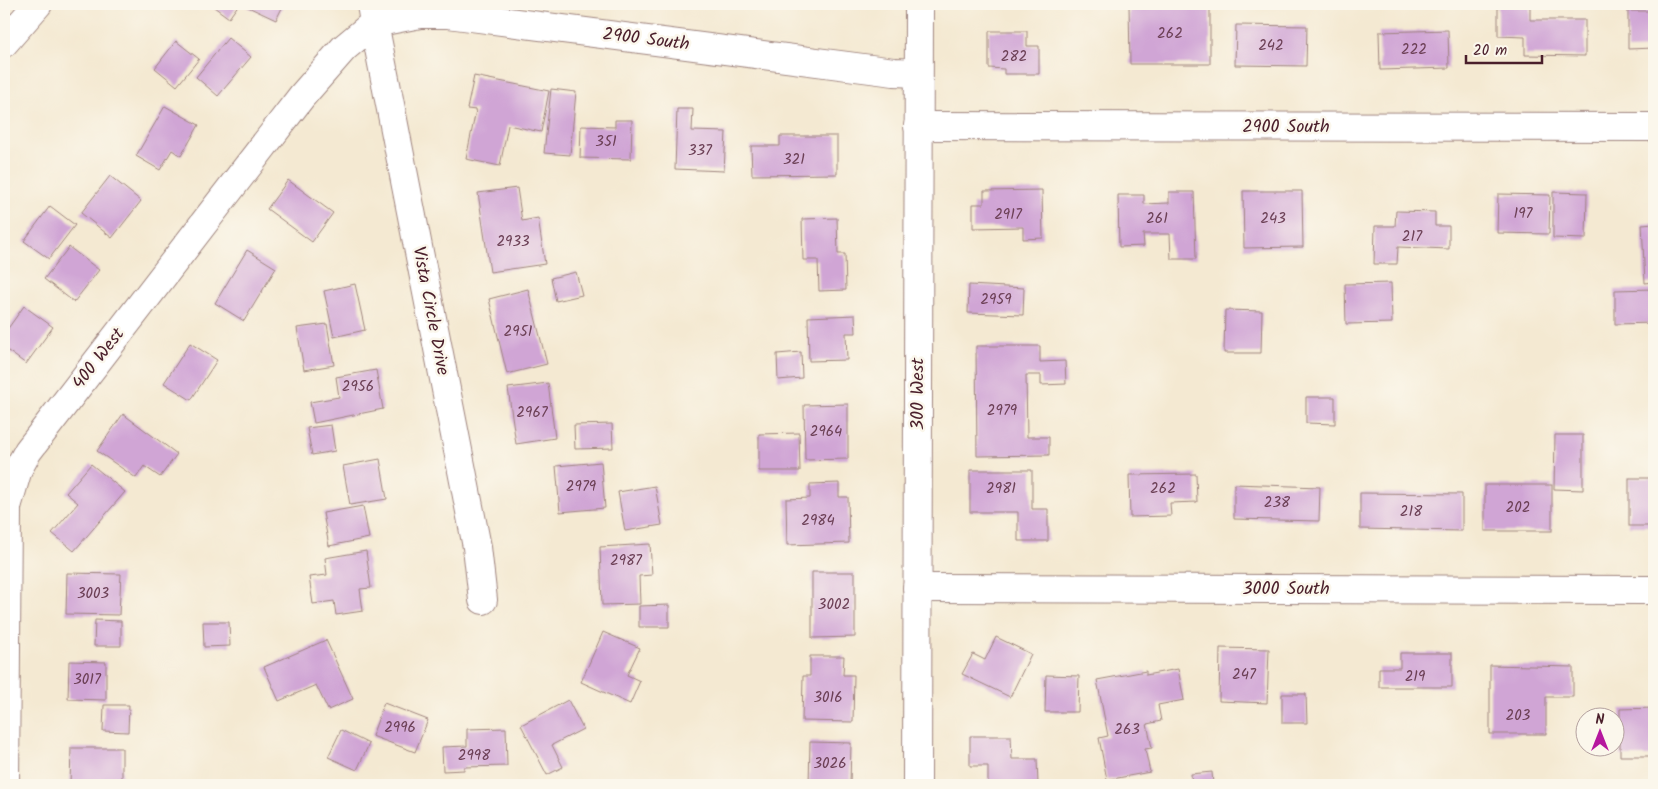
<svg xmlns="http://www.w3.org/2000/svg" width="1658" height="789" font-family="Kalam,sans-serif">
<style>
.building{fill:#d0a5d5}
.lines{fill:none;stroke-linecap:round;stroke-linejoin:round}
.minor-casing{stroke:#9f847e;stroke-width:30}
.major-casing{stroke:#9f847e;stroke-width:30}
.minor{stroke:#fff;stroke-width:28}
.major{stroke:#fff;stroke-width:28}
.labels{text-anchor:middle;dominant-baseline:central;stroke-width:5;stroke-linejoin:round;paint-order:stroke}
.number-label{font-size:15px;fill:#6c4056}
.street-label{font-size:18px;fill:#4a1f2b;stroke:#fbf7ec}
</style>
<rect width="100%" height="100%" fill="#fbf7ec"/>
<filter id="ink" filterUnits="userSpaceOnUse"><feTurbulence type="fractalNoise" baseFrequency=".02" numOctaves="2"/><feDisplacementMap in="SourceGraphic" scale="10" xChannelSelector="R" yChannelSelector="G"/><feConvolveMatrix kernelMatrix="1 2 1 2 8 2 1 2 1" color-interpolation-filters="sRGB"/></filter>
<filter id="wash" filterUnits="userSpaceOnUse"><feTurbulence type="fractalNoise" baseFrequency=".0096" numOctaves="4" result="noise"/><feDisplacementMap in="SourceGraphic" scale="20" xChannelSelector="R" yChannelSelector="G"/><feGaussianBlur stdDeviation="1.12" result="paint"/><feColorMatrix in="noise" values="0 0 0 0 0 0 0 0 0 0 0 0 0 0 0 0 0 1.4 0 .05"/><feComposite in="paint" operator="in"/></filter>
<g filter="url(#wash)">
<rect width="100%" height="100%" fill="#f4e9d2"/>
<g id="blocks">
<!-- building -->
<g class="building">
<polygon points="210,4 239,4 229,18"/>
<polygon points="247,4 284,4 276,20 246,6"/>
<polygon points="826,4 848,4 848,7"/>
<polygon points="1129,4 1210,4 1210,64 1130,64"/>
<polygon points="1498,4 1530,4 1530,20 1585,20 1585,56 1525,55 1525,37 1498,36"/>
<polygon points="1628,11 1654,11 1654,48 1628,49"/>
<polygon points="1236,25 1307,26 1306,66 1235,65"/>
<polygon points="1448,30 1449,68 1380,70 1379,32"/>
<polygon points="989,31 1027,31 1027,46 1039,46 1039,74 1004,74 1004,69 989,68"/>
<polygon points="228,38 251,57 218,96 196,77"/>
<polygon points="176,41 199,59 177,86 155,68"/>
<polygon points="474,76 549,91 541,132 508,125 500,166 466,159 476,110 467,109"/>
<polygon points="551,89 576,92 570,155 544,153"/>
<polygon points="165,106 199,125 181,156 172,150 160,170 136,156"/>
<polygon points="677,109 693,109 692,131 726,132 724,171 675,169"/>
<polygon points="615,120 632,120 631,159 580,158 581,126 615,127"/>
<polygon points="780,136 837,136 837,174 752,175 751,146 780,146"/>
<polygon points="110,176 141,201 112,238 81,213"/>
<polygon points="288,180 333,213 312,242 267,209"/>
<polygon points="517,188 522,221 538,218 545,264 490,272 478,193"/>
<polygon points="1042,190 1043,238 1023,239 1023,227 973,228 973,204 984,204 984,191"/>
<polygon points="1243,191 1302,191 1303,247 1244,248"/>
<polygon points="1169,192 1194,192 1196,259 1171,259 1170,234 1143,234 1144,246 1119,247 1118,195 1144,195 1144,204 1169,203"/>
<polygon points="1553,192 1587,193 1586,239 1553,238"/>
<polygon points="1498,194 1550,195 1549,234 1497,233"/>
<polygon points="50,206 75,225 49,259 24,241"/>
<polygon points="1396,211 1435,212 1435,226 1449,226 1449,249 1398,247 1397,264 1374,264 1375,226 1395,226"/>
<polygon points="837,218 838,254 845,254 846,290 819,291 818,260 803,260 802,219"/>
<polygon points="1654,223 1654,282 1645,283 1642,224"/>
<polygon points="69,247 99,270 74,302 44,279"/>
<polygon points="247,250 276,268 244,321 215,303"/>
<polygon points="576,272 582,295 556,301 551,278"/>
<polygon points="1391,283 1392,323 1346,324 1345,284"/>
<polygon points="355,284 365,330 334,337 324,291"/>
<polygon points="969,285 1024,288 1023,315 968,313"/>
<polygon points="528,289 547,364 507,374 489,299"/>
<polygon points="1653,289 1654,323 1615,324 1615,290"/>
<polygon points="24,306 53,327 26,364 4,348 4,334"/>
<polygon points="1225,310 1262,311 1261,353 1224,353"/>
<polygon points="855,315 856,333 846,333 847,360 809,361 808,317"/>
<polygon points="327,324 334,365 304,370 297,328"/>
<polygon points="190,343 217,360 191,400 164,383"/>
<polygon points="976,346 1040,346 1040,362 1065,361 1066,384 1041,385 1041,375 1026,375 1027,437 1049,437 1049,455 977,456"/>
<polygon points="801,352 802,378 778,380 777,354"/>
<polygon points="376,370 383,409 314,423 310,402 339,397 336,377"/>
<polygon points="548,383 555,438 516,444 508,388"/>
<polygon points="1306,397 1335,397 1335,424 1306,423"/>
<polygon points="848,404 848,459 805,460 804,405"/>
<polygon points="123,414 177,454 160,477 144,466 136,478 97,451"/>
<polygon points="612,424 613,448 575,449 574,425"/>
<polygon points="331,425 335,451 312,455 307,428"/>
<polygon points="799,433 800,471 759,471 759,434"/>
<polygon points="1555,435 1583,435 1583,490 1554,489"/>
<polygon points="380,459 387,499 350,505 343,466"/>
<polygon points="601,462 605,508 560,512 556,466"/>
<polygon points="91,464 125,492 74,551 52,533 78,503 66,493"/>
<polygon points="970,470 1032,470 1032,509 1048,509 1048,541 1018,541 1018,512 970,512"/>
<polygon points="1196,474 1197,502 1170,503 1171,516 1130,517 1129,475"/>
<rect x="1629" y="478" width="25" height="48"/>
<polygon points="839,483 839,497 848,497 849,543 787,545 786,499 810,498 810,484"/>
<polygon points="1234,484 1320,487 1319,521 1234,519"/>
<rect x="1485" y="485" width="67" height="46"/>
<polygon points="655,486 662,525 625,531 618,492"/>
<polygon points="1360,493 1462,494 1462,531 1360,529"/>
<polygon points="363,506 369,538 329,546 323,513"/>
<polygon points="650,544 652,575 639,576 640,604 602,605 600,547"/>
<polygon points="366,551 371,588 360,589 363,611 336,615 334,601 313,604 309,577 327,575 325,558"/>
<polygon points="812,572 855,572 855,637 812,638"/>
<polygon points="67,573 121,574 119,615 66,614"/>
<polygon points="669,605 669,627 639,627 639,606"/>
<polygon points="95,620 121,621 121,646 94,646"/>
<polygon points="203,622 229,622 230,646 204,647"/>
<polygon points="603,632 640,648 627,675 640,681 630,704 581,682"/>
<polygon points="996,637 1031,654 1010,697 962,674 973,654 985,660"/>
<polygon points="326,640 353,699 328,710 316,685 279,701 264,667"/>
<polygon points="1220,648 1269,649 1267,703 1219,701"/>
<polygon points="1400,653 1452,653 1452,687 1379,687 1379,668 1400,668"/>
<polygon points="810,656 844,656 843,675 854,675 853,722 802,721 803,676 810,676"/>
<polygon points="69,661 106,662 106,700 68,699"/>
<polygon points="1490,665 1573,667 1573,697 1546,697 1546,734 1490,734"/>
<polygon points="1178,669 1184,700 1158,705 1161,721 1147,724 1152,748 1145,749 1150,772 1107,780 1099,738 1108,736 1097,680 1146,671 1146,675"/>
<polygon points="1046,675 1079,676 1078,712 1045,712"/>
<polygon points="1282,694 1306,694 1307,723 1282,723"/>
<polygon points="568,700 583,729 552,745 563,767 547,775 521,725"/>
<polygon points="384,703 428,720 415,752 372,736"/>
<polygon points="104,705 129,705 128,732 103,731"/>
<polygon points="1654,708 1654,756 1620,756 1620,709"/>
<polygon points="506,728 507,766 464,767 464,770 443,771 442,747 467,746 467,729"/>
<polygon points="341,730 369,744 357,770 328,757"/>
<polygon points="970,736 1011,736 1012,759 1037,759 1038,785 988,785 988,766 970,766"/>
<polygon points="810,742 851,743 850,785 809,785"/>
<polygon points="71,748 122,748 122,785 70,785"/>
<polygon points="1212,772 1213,785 1192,785 1191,774"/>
</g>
</g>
</g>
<g filter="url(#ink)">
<use href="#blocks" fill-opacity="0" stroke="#9f847e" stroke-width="1"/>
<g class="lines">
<!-- minor casing -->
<g class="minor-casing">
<g id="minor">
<polyline points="918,126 1654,127"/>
<polyline points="917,588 1654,590"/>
<polyline points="483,600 477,547 374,23 420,14 448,14 894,72 918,73"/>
<polyline points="5,785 7,507 18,469 28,451 302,96 344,48 374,23 371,4"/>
<polyline points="917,785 919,4"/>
</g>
</g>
<!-- major casing -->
<g class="major-casing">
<polyline id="major" points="4,43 38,4"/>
</g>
<!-- minor -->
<use href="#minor" class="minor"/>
<!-- major -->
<use href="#major" class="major"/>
</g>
</g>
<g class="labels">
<!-- number labels -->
<g class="number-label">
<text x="1170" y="34">262</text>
<text x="1271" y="46">242</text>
<text x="1414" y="50">222</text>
<text x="1014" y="57">282</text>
<text x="606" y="142">351</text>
<text x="700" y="151">337</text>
<text x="794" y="160">321</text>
<text x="1523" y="214">197</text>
<text x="1008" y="215">2917</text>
<text x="1157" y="219">261</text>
<text x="1273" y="219">243</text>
<text x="1412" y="237">217</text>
<text x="513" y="242">2933</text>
<text x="996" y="300">2959</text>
<text x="518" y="332">2951</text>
<text x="358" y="387">2956</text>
<text x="1002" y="411">2979</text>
<text x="532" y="413">2967</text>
<text x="826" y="432">2964</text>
<text x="581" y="487">2979</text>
<text x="1001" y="489">2981</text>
<text x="1163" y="489">262</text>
<text x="1277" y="503">238</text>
<text x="1518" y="508">202</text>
<text x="1411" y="512">218</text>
<text x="818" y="521">2984</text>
<text x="626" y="561">2987</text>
<text x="93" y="594">3003</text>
<text x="834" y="605">3002</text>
<text x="1244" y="675">247</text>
<text x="1415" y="677">219</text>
<text x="87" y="680">3017</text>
<text x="828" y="698">3016</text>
<text x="1518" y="716">203</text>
<text x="400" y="728">2996</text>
<text x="1127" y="730">263</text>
<text x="474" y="756">2998</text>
<text x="830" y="764">3026</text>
</g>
<!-- street labels -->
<g class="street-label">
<text transform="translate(646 40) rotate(7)">2900 South</text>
<text x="1286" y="127">2900 South</text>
<text transform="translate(430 311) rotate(79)">Vista Circle Drive</text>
<text transform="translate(99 359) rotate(-52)">400 West</text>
<text transform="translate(918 394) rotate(-90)">300 West</text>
<text x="1286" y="589">3000 South</text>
</g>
</g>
<!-- margin -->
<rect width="1658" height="789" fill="none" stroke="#fbf7ec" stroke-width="20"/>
<!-- north arrow -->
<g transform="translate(1600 732)"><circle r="24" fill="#fbf7ec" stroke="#b4a19f"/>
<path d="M0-4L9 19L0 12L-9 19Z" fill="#b5179e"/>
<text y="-8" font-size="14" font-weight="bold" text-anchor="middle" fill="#4a1f2b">N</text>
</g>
<!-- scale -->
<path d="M1466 55v8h76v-8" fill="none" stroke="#4a1f2b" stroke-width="2.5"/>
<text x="1473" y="55" font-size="15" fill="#4a1f2b" stroke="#fbf7ec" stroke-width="4" paint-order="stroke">20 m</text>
</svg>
